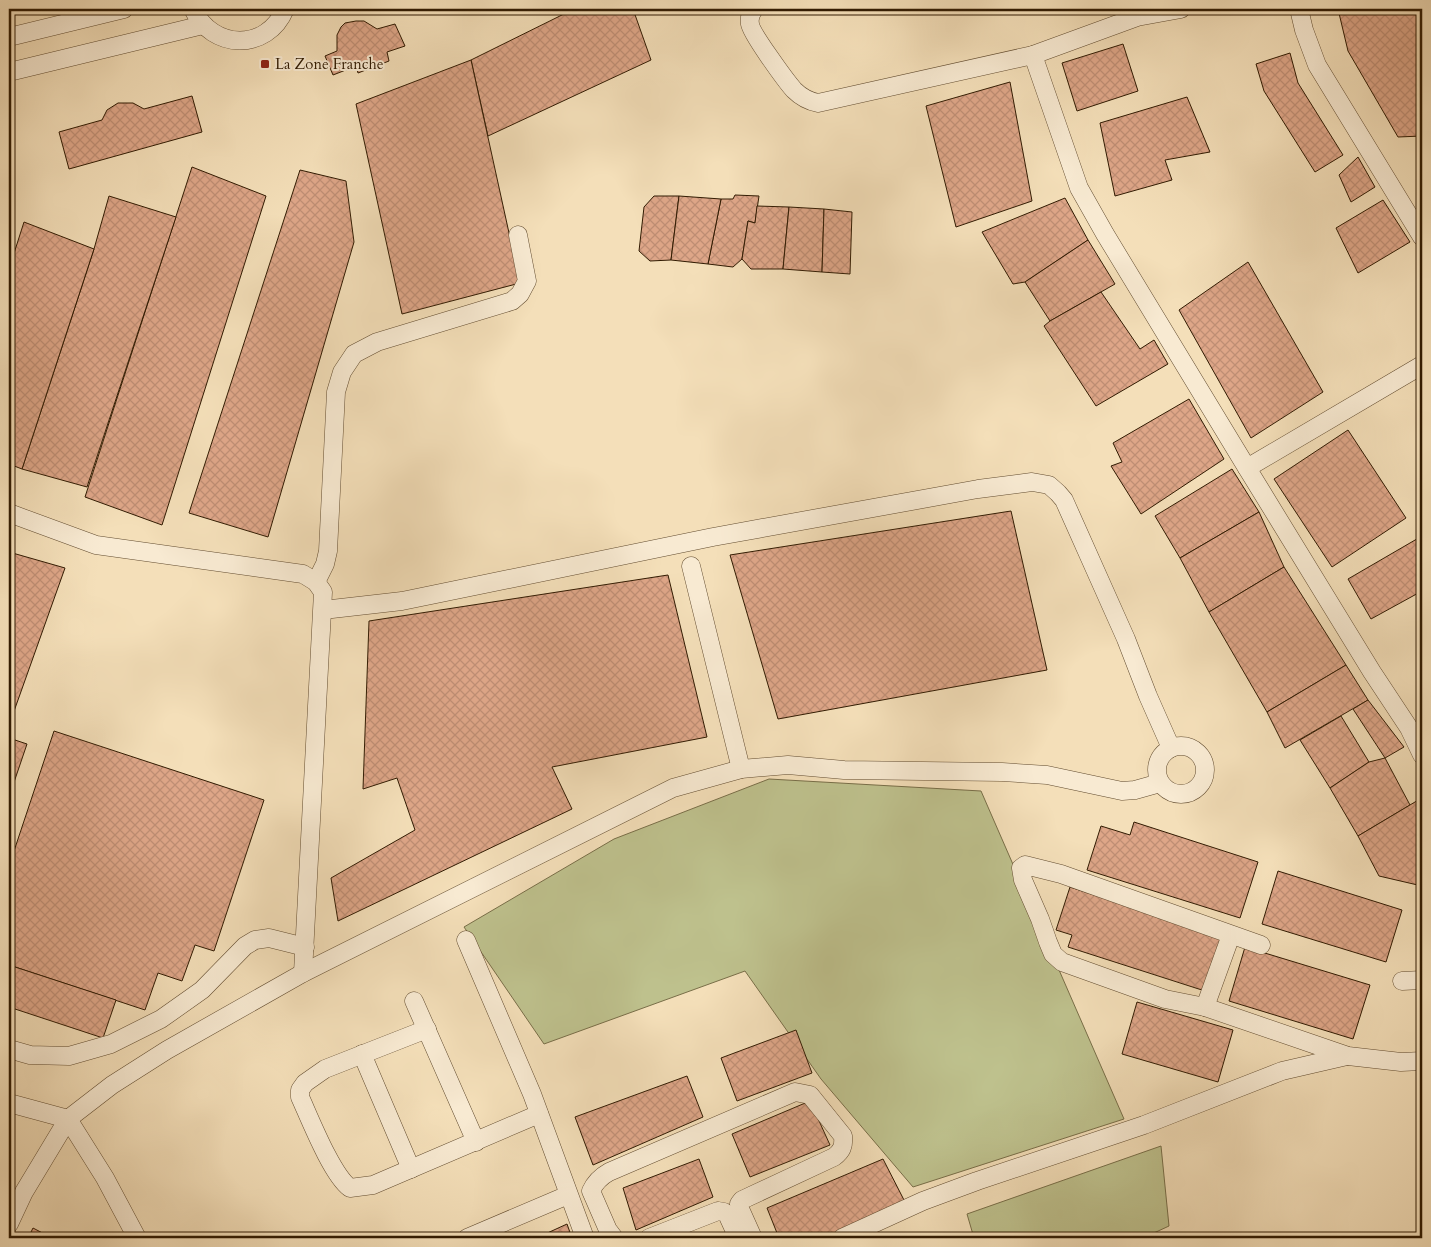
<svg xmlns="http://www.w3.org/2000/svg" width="1431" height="1247" font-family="Cardo,serif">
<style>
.green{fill:#bec18d;stroke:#786e48}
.building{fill:url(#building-cross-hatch);stroke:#311b02}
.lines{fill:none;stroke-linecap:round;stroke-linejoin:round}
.minor-casing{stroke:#624c30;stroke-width:19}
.minor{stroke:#f8ead2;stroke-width:18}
.poi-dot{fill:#8f2418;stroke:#f8ead2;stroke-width:2}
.labels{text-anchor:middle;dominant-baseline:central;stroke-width:4;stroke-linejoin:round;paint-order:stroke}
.poi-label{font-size:15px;fill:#311b02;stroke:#f8ead2;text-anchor:start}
</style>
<defs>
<pattern id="building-cross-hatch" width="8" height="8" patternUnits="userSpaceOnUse" patternTransform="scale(1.25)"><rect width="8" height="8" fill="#dea688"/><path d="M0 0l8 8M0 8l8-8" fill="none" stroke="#bf8e74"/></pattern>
</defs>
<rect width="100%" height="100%" fill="#f4dfb9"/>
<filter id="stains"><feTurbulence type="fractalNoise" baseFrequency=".004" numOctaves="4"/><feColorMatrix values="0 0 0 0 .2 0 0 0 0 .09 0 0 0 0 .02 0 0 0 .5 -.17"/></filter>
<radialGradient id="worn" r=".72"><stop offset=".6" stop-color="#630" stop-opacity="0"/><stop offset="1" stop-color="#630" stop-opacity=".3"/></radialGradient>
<!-- green -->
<g class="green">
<polygon points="769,779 981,791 1124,1119 913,1187 821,1079 745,971 544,1044 464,927 614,839"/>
<polygon points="1161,1146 1169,1226 1143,1238 974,1238 967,1214"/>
</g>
<!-- building -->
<g class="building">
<polygon points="574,9 633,9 651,60 488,136 471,60"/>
<polygon points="1338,9 1422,9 1422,136 1398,137 1348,51"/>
<polygon points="356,21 364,21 377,29 395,24 405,46 387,52 389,61 358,73 356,66 333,75 325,56 337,51 337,35 341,27 345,23"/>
<polygon points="1123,44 1138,91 1077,111 1062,63"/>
<polygon points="1290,53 1298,83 1343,155 1315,172 1264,91 1256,64"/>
<polygon points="471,60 520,283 402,314 356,104"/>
<polygon points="1010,82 1032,201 956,227 926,106"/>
<polygon points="192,96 202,132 69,169 59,132 102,120 107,110 118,103 133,103 144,109"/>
<polygon points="1187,97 1210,152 1165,160 1172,180 1115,196 1100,123"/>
<polygon points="1358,157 1375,187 1351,202 1339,175"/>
<polygon points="192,167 266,196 162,525 85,497"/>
<polygon points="300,170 346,181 354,242 268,537 189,513"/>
<polygon points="735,195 759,196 755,223 748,221 742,259 733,267 708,264 721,199 733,199"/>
<polygon points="109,196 176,217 87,487 22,469 94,249"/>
<polygon points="654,196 679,196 671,260 650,261 639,251 644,207"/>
<polygon points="679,196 721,199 708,264 671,260"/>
<polygon points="1065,198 1088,240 1025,282 1013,284 982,232"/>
<polygon points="1383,200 1410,242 1358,273 1336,228"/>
<polygon points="757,206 789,207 783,269 751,269 742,259 748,221 755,223"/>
<polygon points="789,207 824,209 822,272 783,269"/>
<polygon points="824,209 852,212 850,274 822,272"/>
<polygon points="24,222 94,249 22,469 9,464 9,269"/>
<polygon points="1088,240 1115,284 1050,321 1025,282"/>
<polygon points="1248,262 1323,392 1251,438 1179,310"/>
<polygon points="1101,292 1140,349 1154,340 1168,364 1096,406 1044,326 1050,321"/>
<polygon points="1189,399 1224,459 1141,514 1111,466 1122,462 1113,443"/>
<polygon points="1348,430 1406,518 1332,567 1274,479"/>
<polygon points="1232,469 1259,512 1180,558 1155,516"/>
<polygon points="1011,511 1047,670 778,719 730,555"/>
<polygon points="1259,512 1284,567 1209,612 1180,558"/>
<polygon points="1422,536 1422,591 1371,619 1348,579"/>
<polygon points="9,552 65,568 13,714 9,712"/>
<polygon points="1284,567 1346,665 1267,712 1209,612"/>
<polygon points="668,575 707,737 552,767 572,809 338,921 331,878 415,830 397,778 363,789 369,621"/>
<polygon points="1346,665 1368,700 1285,748 1267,712"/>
<polygon points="1368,700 1404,747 1385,758 1353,709"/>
<polygon points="1341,716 1369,762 1330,788 1300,740"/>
<polygon points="54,731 264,800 214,951 195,945 182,981 158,973 145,1010 9,965 9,866"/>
<polygon points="9,738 27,744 9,797"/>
<polygon points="1385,758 1410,805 1358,836 1330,788 1369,762"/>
<polygon points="1420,799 1422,803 1422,886 1379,876 1358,836"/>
<polygon points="1134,822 1258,862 1240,918 1087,870 1101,826 1130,835"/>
<polygon points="1278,871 1402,910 1386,962 1262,924"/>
<polygon points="1070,887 1223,937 1205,991 1068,947 1072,935 1056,930"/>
<polygon points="1245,947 1370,985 1353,1039 1229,1001"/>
<polygon points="9,965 116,1000 103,1038 9,1007"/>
<polygon points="1137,1002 1233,1030 1218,1082 1122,1054"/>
<polygon points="796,1030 812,1073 737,1101 721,1058"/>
<polygon points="687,1076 703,1117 593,1165 575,1117"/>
<polygon points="810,1101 830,1145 750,1177 732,1134"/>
<polygon points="699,1159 713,1197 636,1230 623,1188"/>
<polygon points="883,1159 905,1202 823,1238 779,1238 767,1208"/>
<polygon points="567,1224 572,1238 544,1238 543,1235"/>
<polygon points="33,1228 52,1238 28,1238"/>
<polygon points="728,1231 732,1238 712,1238"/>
</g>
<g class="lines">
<!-- minor casing -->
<g class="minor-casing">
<g id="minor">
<path d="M 193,9 C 212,50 267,52 285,9"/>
<path d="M 754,9 C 751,13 749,19 750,24 C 751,33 786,81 794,90 C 801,97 808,101 818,103 L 1033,55 L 1137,17 L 1181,9"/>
<polyline points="1299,9 1304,30 1317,65 1422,237"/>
<polyline points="9,37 124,9"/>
<polyline points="1033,55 1079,188 1105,234 1247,468 1372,672 1409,728 1422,755"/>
<polyline points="9,72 203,25"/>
<polyline points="1247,468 1422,365"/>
<polyline points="9,513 96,545 303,574 316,582 323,592 303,973"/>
<polyline points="691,566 741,769"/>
<polyline points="316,582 325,564 328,551 336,392 342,372 354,354 377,342 512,301 520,294 527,281 518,235"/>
<polyline points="323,610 402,601 713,537 978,489 1032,482 1049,485 1058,493 1064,500 1126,639 1148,696 1171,748"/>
<circle cx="1181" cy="770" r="24"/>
<polyline points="466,940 532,1094 585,1238"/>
<polyline points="1261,945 1061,874 1025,865 1021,868 1023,880 1040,919 1048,942 1053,954 1062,962 1165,999 1205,1007 1348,1056 1401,1062 1422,1061"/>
<polyline points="1402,981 1422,980"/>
<polyline points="414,1001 476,1142"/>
<polyline points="1205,1007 1231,935"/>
<path d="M 427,1029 L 325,1069 L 305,1083 L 300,1090 L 300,1097 C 310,1119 332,1175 350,1188 L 373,1185 L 539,1114"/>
<polyline points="9,1049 30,1055 69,1056 111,1044 161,1019 202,990 245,946 255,940 269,938 305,947"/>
<polyline points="362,1054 411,1169"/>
<polyline points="9,1103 68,1119 112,1085 167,1050 303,973 673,788 741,769 788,765 844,770 1002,772 1047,775 1122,791 1135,790 1160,783"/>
<polyline points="9,1224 24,1192 68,1119 105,1178 137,1238"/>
<polyline points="467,1238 568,1195"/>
<path d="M 614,1238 L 608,1230 L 591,1191 C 595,1182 600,1177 609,1172 L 795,1092 L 810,1095 L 843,1136 C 844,1146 842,1151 834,1157 L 742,1200 L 739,1204 L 740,1209 L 753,1238"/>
<polyline points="649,1238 718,1211 724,1212 727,1214 738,1238"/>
<polyline points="842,1238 923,1201 977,1181 1144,1125 1282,1071 1347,1056"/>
</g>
</g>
<!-- minor -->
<use href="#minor" class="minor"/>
</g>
<!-- markers -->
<rect class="poi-dot" x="260" y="59" width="10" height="10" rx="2.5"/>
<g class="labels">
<!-- poi labels -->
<g class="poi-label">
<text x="275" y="64">La Zone Franche</text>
</g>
</g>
<!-- margin -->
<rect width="1431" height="1247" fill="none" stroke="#f4dfb9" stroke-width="30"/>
<rect x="10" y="10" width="1411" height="1227" fill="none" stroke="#311b02" stroke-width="2.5"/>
<rect x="15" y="15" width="1401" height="1217" fill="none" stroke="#311b02"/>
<rect width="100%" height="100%" filter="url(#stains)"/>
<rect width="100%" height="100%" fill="url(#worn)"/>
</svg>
